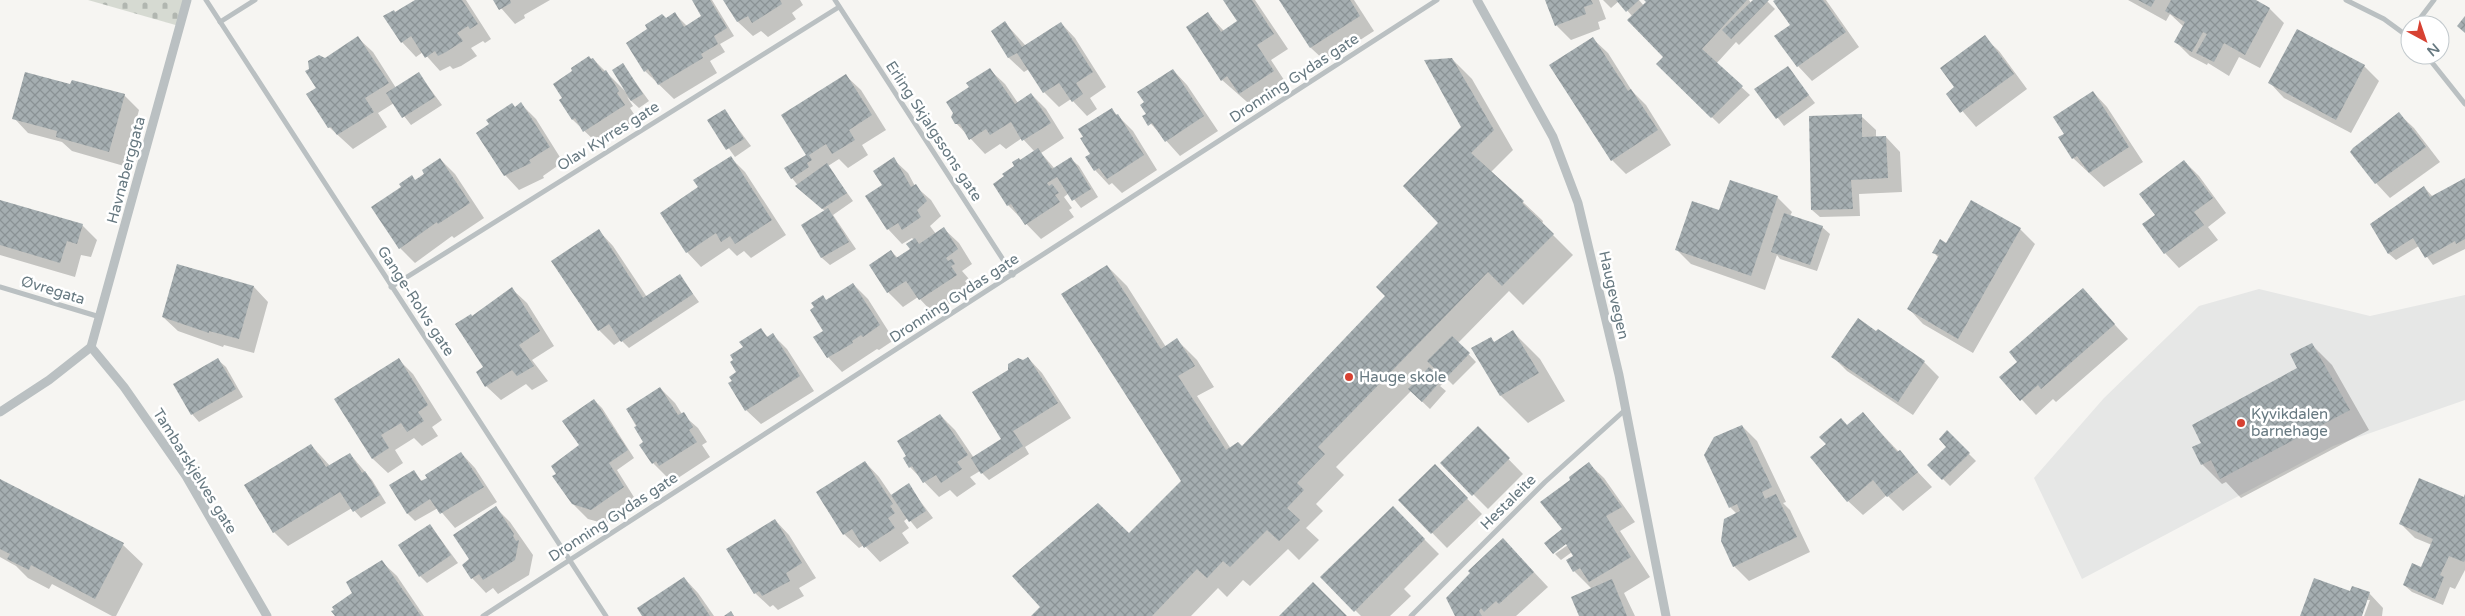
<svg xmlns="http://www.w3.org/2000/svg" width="2465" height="616" font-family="'Varela Round',sans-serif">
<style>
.built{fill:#e6e7e6}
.cemetery{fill:url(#cemetery-stones)}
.shadow{fill:#0003}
.building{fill:url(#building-cross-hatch)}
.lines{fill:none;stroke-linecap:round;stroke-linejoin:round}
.minor{stroke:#bac0c2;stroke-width:5}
.tertiary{stroke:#bac0c2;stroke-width:9}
.poi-dot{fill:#d74132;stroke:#fff;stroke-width:2}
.labels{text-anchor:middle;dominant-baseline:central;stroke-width:5;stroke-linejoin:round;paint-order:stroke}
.street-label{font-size:15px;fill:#677981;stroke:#fff}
.poi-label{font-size:15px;fill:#677981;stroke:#fff;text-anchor:start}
</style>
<defs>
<pattern id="cemetery-stones" width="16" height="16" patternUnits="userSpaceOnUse" patternTransform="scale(1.25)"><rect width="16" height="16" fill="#d6dad2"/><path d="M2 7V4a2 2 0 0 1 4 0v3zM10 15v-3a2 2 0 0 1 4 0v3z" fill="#b1b6b0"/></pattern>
<pattern id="building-cross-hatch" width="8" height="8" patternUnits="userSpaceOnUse" patternTransform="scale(1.25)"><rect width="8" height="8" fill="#a5aeb1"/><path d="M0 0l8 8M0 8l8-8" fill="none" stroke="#8a9295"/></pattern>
</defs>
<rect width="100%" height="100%" fill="#f6f5f2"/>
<!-- built -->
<polygon class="built" points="2259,289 2370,316 2465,295 2465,400 2333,446 2082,579 2034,478 2104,398 2199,306"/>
<!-- cemetery -->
<polygon class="cemetery" points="88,0 187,0 179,26"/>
<!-- shadow -->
<g class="shadow">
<polygon points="417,0 466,0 491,39 485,43 483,41 471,48 477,56 461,66 453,69 450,66 440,71 423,52 416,57 402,42 396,14"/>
<polygon points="494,0 550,0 524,15 525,18 515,24"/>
<polygon points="693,0 712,0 734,36 720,44 725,52 710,61 717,73 674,99 645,71 649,30 675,14 687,26 703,16"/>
<polygon points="725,0 800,0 803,5 792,13 796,19 768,37 761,31 753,36 738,22"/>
<polygon points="1225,0 1255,0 1288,49 1271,60 1288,86 1254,108 1222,80 1208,14 1224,31 1239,21"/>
<polygon points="1281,0 1354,0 1374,31 1326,62 1311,48"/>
<polygon points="1546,0 1599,0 1606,19 1598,22 1600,29 1571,40 1557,26"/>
<polygon points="1603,0 1639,0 1644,6 1648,2 1646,0 1749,0 1751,3 1754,0 1766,0 1775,9 1739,45 1736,42 1716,64 1750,95 1719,124 1657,64 1664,57 1633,17 1619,1 1611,8"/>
<polygon points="1777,0 1826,0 1859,47 1812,81 1798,66 1791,25"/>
<polygon points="2128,0 2254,0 2270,9 2284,23 2260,68 2239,57 2229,76 2208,63 2207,65 2190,56 2176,42 2184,27 2170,14 2166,21"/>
<polygon points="1005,23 1026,46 1061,23 1075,38 1106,87 1090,98 1097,109 1087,116 1071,99 1059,107 1044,92 1029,69 1024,72 1009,58 992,31"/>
<polygon points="2297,30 2364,66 2379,81 2351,133 2284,98 2270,83"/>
<polygon points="1984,37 1999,51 2027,89 1976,127 1948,94 1956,88"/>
<polygon points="358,38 373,52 396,88 419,74 442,105 411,125 394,103 378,113 387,127 353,149 329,127 317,88 325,60"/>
<polygon points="1593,39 1608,53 1632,91 1646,105 1671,145 1626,174 1612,160"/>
<polygon points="593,59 625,91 623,65 649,101 639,108 627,97 633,106 630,108 638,120 599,145 573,120 561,101"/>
<polygon points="1452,59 1472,79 1513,150 1491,172 1543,221 1542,224 1573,255 1523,305 1509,291 1458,343 1476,362 1453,385 1435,367 1431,371 1444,383 1440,386 1446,391 1430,409 1411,391 1336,467 1344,475 1316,504 1323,511 1306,528 1319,540 1299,560 1288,549 1250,586 1243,580 1227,597 1218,588 1191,616 1033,616 1129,535 1183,481 1107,266 1127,286 1166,347 1177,340 1197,360 1214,387 1197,396 1231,449 1242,448 1387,296 1440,223 1463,127"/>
<polygon points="1788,68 1815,103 1784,126 1756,89"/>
<polygon points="990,70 1005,84 1018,103 1031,94 1046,109 1064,138 1041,153 1055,169 1071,159 1079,166 1098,197 1081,208 1069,193 1064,197 1072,208 1069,210 1074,217 1041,239 1008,205 1005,176 1035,152 1022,138 1006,149 1000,144 985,154 956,123 971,88"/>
<polygon points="1173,70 1187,85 1218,131 1180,156 1144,116 1147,114 1145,102"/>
<polygon points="846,76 861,90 886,130 862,145 868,155 848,168 839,159 828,166 853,201 833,215 856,249 830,265 822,258 803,226 825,211 804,193 792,178 807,155"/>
<polygon points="71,86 124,95 139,110 124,166 72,151 62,142 28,133 14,118"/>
<polygon points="2093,92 2107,107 2143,162 2104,187 2073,158 2060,137 2065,134"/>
<polygon points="521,104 536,119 563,162 543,176 544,178 519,190 505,175 491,125"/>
<polygon points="724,110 751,146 735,157 709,121"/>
<polygon points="1112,110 1133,131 1157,170 1122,193 1112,183 1109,185 1095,170"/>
<polygon points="2399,114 2414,128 2440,162 2390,198 2376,183"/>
<polygon points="1861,116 1876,130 1876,138 1886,137 1900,152 1902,192 1859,194 1860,216 1820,217 1812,210"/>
<polygon points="731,158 745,172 786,235 751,258 744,251 737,256 729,248 701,267 687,252 700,188"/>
<polygon points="440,159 455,174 484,218 454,238 452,236 415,263 400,248 416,181"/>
<polygon points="893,159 908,173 915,186 931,200 941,216 930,226 936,234 944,229 959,243 972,264 962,271 969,279 965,281 971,290 934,314 918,297 903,307 888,292 871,265 891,251 898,258 912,250 914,240 912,238 902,244 888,229 884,186"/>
<polygon points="2184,161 2199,176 2226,213 2208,227 2218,240 2179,268 2165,253"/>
<polygon points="2465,179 2465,249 2433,265 2419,246 2396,260 2388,253 2424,187 2433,197"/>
<polygon points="1777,197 1792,212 1790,216 1822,227 1830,234 1817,271 1780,259 1777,255 1765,290 1691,264 1677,250 1720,212"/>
<polygon points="0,201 82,225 97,240 91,257 81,255 75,277 0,255"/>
<polygon points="2020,229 2035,244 1973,353 1923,324 1909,309 1939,258 1934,253 1946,244"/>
<polygon points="599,231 613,246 647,297 680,276 699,302 629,348 621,340 614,345 599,330 553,261"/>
<polygon points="853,284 868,299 894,340 879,350 877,349 842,372 828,357 825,331 816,308"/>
<polygon points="254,287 268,302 254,353 224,345 223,347 178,331 163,317"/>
<polygon points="512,289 527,303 554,346 532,360 548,381 532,390 526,384 501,400 486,386 485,368 472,317"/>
<polygon points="2083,290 2128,339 2056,402 2053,399 2036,415 2001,377 2019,362"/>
<polygon points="761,330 769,338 773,335 787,349 814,391 761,424 746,410 733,381 745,347"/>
<polygon points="1878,330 1924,362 1939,377 1913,415 1847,371 1833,357"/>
<polygon points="1513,332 1540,359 1565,401 1528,423 1501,396 1473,349 1490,338 1495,343"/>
<polygon points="2312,345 2332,365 2369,430 2241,498 2226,482 2222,484 2202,464 2203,443 2299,369"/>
<polygon points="1028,358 1042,373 1071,418 1025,447 1029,454 989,480 980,471 970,477 976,484 957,497 950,490 939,497 910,467 940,415 955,430 974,458 1004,439"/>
<polygon points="218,360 226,367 243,397 199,422 192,414"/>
<polygon points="399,360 413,374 442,420 432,427 438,436 422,446 414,438 395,450 403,463 388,473 373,459 336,399"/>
<polygon points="660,388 675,403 682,414 698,428 707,442 702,445 710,457 675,480 670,475 667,477 653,463 645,442 627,410"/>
<polygon points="594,400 602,408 634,458 617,470 637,502 606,524 588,519 573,504 581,445"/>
<polygon points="1863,414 1932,487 1903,511 1887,495 1863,515 1848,501 1827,444"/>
<polygon points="1742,426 1757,441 1786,502 1783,503 1790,510 1810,552 1749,581 1734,566 1737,514 1730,507"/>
<polygon points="1478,428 1523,474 1488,509 1442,463"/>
<polygon points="1947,432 1976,461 1950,486 1929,465 1948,447"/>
<polygon points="311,445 330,466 350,454 372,480 386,503 361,518 352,508 288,546 274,532"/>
<polygon points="461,453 475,468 497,502 455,528 438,508 415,521 407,513 413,472 423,482"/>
<polygon points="865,462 879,477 892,496 908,485 933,518 917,529 908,518 904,521 909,528 902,533 909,543 880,562 864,545 859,548 844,534"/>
<polygon points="1589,464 1604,478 1635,522 1620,531 1650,577 1624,593 1635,616 1580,616 1592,589 1574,571 1574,556 1572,552 1561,560 1555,554 1572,542 1563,530 1572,480"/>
<polygon points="1435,466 1482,514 1447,548 1400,500"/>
<polygon points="0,480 123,545 143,564 116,616 112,616 52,584 49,589 28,578 16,566 0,557"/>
<polygon points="2465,497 2465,570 2455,589 2450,587 2443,605 2412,592 2404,585 2422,569 2432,545 2415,538 2401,524"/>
<polygon points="496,508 510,522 533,555 529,575 498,594 493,588 486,593 472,578 471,560"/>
<polygon points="1393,508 1439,554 1404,589 1411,596 1390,616 1361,616 1322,577"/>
<polygon points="775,520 789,535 816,578 799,588 804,596 778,610 773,605 770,607 755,593"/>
<polygon points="430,525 458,563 427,583 420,576"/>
<polygon points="1518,555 1548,587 1516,616 1456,616"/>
<polygon points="382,562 397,576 424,616 336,616"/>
<polygon points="684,578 698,593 714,616 644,616"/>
<polygon points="2351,592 2369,593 2383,608 2382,616 2364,616 2370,600 2367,600 2361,616 2302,616"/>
</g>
<!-- building -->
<g class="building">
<polygon points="415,0 462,0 478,24 470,29 468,26 457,33 463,41 446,52 438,56 435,51 425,58 411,36 401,43 383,16 394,10 395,12"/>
<polygon points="493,0 510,0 511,3 499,10"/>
<polygon points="692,0 710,0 727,28 714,36 718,44 701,54 703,58 658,85 648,69 644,72 626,43 647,29 645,25 662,14 666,18 675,12 684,27 701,16"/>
<polygon points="723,0 780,0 782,4 752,23 748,16 737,22"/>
<polygon points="1223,0 1252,0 1274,34 1257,45 1274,71 1239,94 1227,76 1221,81 1186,27 1208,12 1221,32 1237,21"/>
<polygon points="1279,0 1350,0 1360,16 1310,48"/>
<polygon points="1545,0 1591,0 1593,4 1584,7 1586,14 1555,26"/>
<polygon points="1616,0 1639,0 1626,12"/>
<polygon points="1644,0 1747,0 1702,49 1743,86 1711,118 1656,64 1663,57 1627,20 1646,2"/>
<polygon points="1753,0 1769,0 1731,39 1722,30"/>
<polygon points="1775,0 1823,0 1846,32 1797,67 1774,36 1790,25 1773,1"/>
<polygon points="2138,0 2155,0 2151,7"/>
<polygon points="2171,0 2256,0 2270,8 2245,55 2224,43 2214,62 2196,53 2207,34 2203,32 2192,52 2174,42 2185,22 2165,11"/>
<polygon points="2465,16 2465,33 2457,26"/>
<polygon points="1005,21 1022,47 1061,22 1093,72 1076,83 1083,94 1072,102 1059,83 1043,93 1017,53 1008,58 991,31"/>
<polygon points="2297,29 2365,65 2336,120 2268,83"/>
<polygon points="1985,35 2014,74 1960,113 1946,94 1954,87 1940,68"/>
<polygon points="358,36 389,83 365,98 374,112 337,135 331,127 328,128 306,94 316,88 305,71 309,69 308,61 319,55 325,58"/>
<polygon points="1593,37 1628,91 1631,89 1658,130 1611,161 1549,65"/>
<polygon points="589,56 591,59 593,58 603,72 606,70 619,91 617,93 625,105 583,132 575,118 572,120 559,100 562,98 553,84 572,71 571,68"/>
<polygon points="1452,58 1494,130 1471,153 1524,201 1522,203 1554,234 1502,286 1488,272 1318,447 1325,454 1297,483 1304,490 1287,508 1300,520 1279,541 1267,530 1230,567 1223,561 1207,578 1197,569 1152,616 1031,616 1040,607 1012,576 1098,503 1129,533 1181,481 1061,294 1107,265 1161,349 1177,338 1195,366 1178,376 1226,450 1238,442 1242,446 1385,296 1376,287 1438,223 1403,186 1461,127 1424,60"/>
<polygon points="623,63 643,94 631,101 612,70"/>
<polygon points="1788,66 1809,95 1776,119 1754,89"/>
<polygon points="990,68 1015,104 1031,93 1051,123 1022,141 1011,122 990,135 986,129 969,140 960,124 955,124 951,117 953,113 946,102 969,87 966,83"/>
<polygon points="1173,69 1204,116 1165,142 1152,123 1148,126 1142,116 1146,114 1140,105 1144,102 1137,92"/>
<polygon points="25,72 70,84 72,80 125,94 109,152 56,137 57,131 12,119"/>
<polygon points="419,72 435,97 402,118 386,93"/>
<polygon points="846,74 872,115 849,130 855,140 832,154 826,144 809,155 812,160 807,163 809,167 791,179 784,168 806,155 781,115"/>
<polygon points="2093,91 2129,147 2089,173 2077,156 2072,159 2058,137 2064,134 2053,117"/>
<polygon points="521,102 550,147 529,160 531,163 504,176 476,133 489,124 486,120 512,103 515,107"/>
<polygon points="1112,108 1116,115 1118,114 1144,155 1107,179 1099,168 1094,171 1085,157 1090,154 1080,138 1083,137 1078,129"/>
<polygon points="725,109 744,139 726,150 707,120"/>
<polygon points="2399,112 2426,147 2375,184 2350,152 2353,148"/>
<polygon points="1862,114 1862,137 1886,136 1888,178 1851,180 1853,209 1811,210 1809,116"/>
<polygon points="1038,148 1052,169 1071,157 1091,189 1072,201 1057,177 1047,183 1049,186 1052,184 1059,193 1055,195 1060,202 1025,225 1011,204 1007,206 993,184 1004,176 1002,174 1014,166 1012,162 1019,158 1020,160"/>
<polygon points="731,156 772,220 735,244 730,236 721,242 716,233 686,253 660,213 698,187 693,180"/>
<polygon points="894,157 911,187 916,184 927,201 917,210 921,217 902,230 898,223 887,230 865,196 882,185 873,171"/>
<polygon points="440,158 470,203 438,224 437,222 399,249 371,207 401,187 399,184 412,175 415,180 424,174 422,170"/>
<polygon points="2184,160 2213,198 2194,212 2204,225 2164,254 2142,224 2155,215 2139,194"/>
<polygon points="827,163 847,193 822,209 795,186"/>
<polygon points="2465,178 2465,239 2456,244 2455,241 2425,258 2413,238 2388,254 2370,224 2424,186 2430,197"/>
<polygon points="1730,180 1778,196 1751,276 1675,250 1692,201 1719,210"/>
<polygon points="0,200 83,224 77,244 67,241 60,263 0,245"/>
<polygon points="1971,200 2021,228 1958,339 1907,309 1939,255 1932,253 1940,239 1946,243"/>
<polygon points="828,208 849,242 821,258 801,225"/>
<polygon points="1784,213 1823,226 1810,265 1771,252"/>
<polygon points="944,227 958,249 946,258 948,261 952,259 955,264 951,266 957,275 919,300 906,281 887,293 869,265 891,250 896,258 910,249 906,244 915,238 919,244"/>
<polygon points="599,229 643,298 680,274 693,294 621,342 609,324 598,331 551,261"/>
<polygon points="177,264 254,286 239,339 209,331 209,333 162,317"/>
<polygon points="853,283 880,325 863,337 861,335 852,341 853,343 827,358 813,337 823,331 810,310 814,307 811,303 823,295 826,300"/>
<polygon points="512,287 540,331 519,345 534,366 517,376 512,370 485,387 476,372 483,367 455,324 471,314 472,316"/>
<polygon points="2083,288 2115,324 2041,389 2038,385 2020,401 1999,377 2017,362 2009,352"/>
<polygon points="1858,318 1876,331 1878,329 1925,361 1898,402 1831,357"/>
<polygon points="761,328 767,337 773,333 800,376 745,411 728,383 732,381 729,377 736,372 730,362 733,360 730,355 743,347 739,342"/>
<polygon points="1513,330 1539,373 1500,396 1471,348 1491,337 1494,342"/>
<polygon points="1452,336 1470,353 1445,379 1427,361"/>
<polygon points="2312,343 2350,410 2220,479 2211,460 2201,465 2192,447 2201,443 2192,425 2297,368 2290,354"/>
<polygon points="1028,357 1058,403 1013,431 1023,446 981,474 971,458 1001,439 972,392 1008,370 1008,364 1018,358 1023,360"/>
<polygon points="218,358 236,389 191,415 173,384"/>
<polygon points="399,358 428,405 418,412 424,421 407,432 401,423 381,435 389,448 372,459 334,399"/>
<polygon points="1429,367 1437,374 1434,378 1439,383 1422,402 1408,389"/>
<polygon points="660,387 678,415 684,412 693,427 689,430 697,442 659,466 656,461 652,464 639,445 643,442 634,427 637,426 626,409"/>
<polygon points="594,399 628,450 609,463 624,487 591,510 572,504 552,476 556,474 551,466 579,445 562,421"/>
<polygon points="1863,412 1897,452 1900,450 1918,472 1887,497 1873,480 1847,502 1810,457 1826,444 1819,437 1841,418 1847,425"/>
<polygon points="940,414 968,455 957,462 962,469 941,483 936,475 923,483 912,466 909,468 903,458 906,456 897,441"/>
<polygon points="1742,425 1772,487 1762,492 1765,499 1776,494 1797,537 1733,567 1721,541 1724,519 1740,511 1737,504 1729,508 1704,455 1714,437"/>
<polygon points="1478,426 1510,458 1472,496 1440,463"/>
<polygon points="1947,430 1970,453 1942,480 1927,465 1946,447 1939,439"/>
<polygon points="311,444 326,467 350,453 362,473 365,471 380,495 353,512 340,492 273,533 244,485"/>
<polygon points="461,452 484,487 440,514 430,499 407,514 389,485 414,470 421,481 427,478 425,475"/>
<polygon points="865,461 893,504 890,506 895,513 888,518 895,528 864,548 852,529 843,535 816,492"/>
<polygon points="1589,462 1622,507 1606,516 1631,557 1589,582 1580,568 1573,572 1566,560 1573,556 1566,544 1553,554 1544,543 1562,529 1540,502 1570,480 1569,477"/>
<polygon points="1435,464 1468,498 1431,534 1398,500"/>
<polygon points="2419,478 2464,497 2465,494 2465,560 2464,562 2449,556 2440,575 2444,577 2435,599 2403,585 2412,563 2421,567 2433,539 2399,524"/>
<polygon points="0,479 124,543 95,599 31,565 29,570 7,559 10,554 0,549"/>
<polygon points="909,483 926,511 909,522 891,495"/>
<polygon points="496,506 514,534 513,536 516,541 519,540 515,560 483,580 479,574 471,579 462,565 469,559 453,535"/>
<polygon points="1393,506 1425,539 1354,612 1320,577"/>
<polygon points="775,519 802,563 786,573 790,581 762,596 759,591 754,594 726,549"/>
<polygon points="430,524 451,555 419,577 398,545"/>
<polygon points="1503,538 1534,572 1499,604 1496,601 1484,612 1481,608 1479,611 1482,616 1455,616 1446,598 1470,573 1468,571"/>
<polygon points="382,560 421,616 335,616 331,611 334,610 332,607 352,593 346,582"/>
<polygon points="684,577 710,616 642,616 637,608"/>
<polygon points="2314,578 2350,591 2352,586 2370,592 2362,616 2300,616"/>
<polygon points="1612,579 1627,616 1579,616 1571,597"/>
<polygon points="1313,582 1347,616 1279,616"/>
<polygon points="731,611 734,616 724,616"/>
</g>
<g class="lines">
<!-- minor -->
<g class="minor">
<polyline points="206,0 606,616"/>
<polyline points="835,0 1013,275"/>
<polyline points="2346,0 2384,19 2410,38"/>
<polyline points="220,22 255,0"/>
<polyline points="2415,25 2434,0"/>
<polyline points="2426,55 2465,104"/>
<polyline points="0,287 100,317"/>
<polyline points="391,287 839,7"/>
<polyline points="483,616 1437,0"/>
<polyline points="1411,616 1545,482 1625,410"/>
</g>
<!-- tertiary -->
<g class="tertiary">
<polyline points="1477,0 1553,137 1578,203 1619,375 1666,616"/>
<polyline points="91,347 187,0"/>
<polyline points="91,347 124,387 186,476 267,616"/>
<polyline points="0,412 49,380 91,347"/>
</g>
</g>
<!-- markers -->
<g class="poi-dot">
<circle cx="1349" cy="377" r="5"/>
<circle cx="2241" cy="423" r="5"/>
</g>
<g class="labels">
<!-- street labels -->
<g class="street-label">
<text transform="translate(1294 78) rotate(-33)">Dronning Gydas gate</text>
<text transform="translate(934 131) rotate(57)">Erling Skjalgssons gate</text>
<text transform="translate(608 136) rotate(-32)">Olav Kyrres gate</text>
<text transform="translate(126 170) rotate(-75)">Havnaberggata</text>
<text transform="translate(53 290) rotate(17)">Øvregata</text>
<text transform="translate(1614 295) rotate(77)">Haugevegen</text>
<text transform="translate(954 298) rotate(-33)">Dronning Gydas gate</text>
<text transform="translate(416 301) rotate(57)">Gange-Rolvs gate</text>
<text transform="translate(195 471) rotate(58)">Tambarskjelves gate</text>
<text transform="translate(1508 502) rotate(-45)">Hestaleite</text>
<text transform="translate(613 517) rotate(-33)">Dronning Gydas gate</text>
</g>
<!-- poi labels -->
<g class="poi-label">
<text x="1359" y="377">Hauge skole</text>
<text x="2251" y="414">Kyvikdalen<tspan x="2251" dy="17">barnehage</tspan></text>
</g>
</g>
<!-- north arrow -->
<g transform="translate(2425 40) rotate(140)"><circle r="24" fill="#ffffff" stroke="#c2c9cd"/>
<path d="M0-4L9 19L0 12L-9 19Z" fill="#d74132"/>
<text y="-8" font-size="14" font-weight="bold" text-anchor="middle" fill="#677981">N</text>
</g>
</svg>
